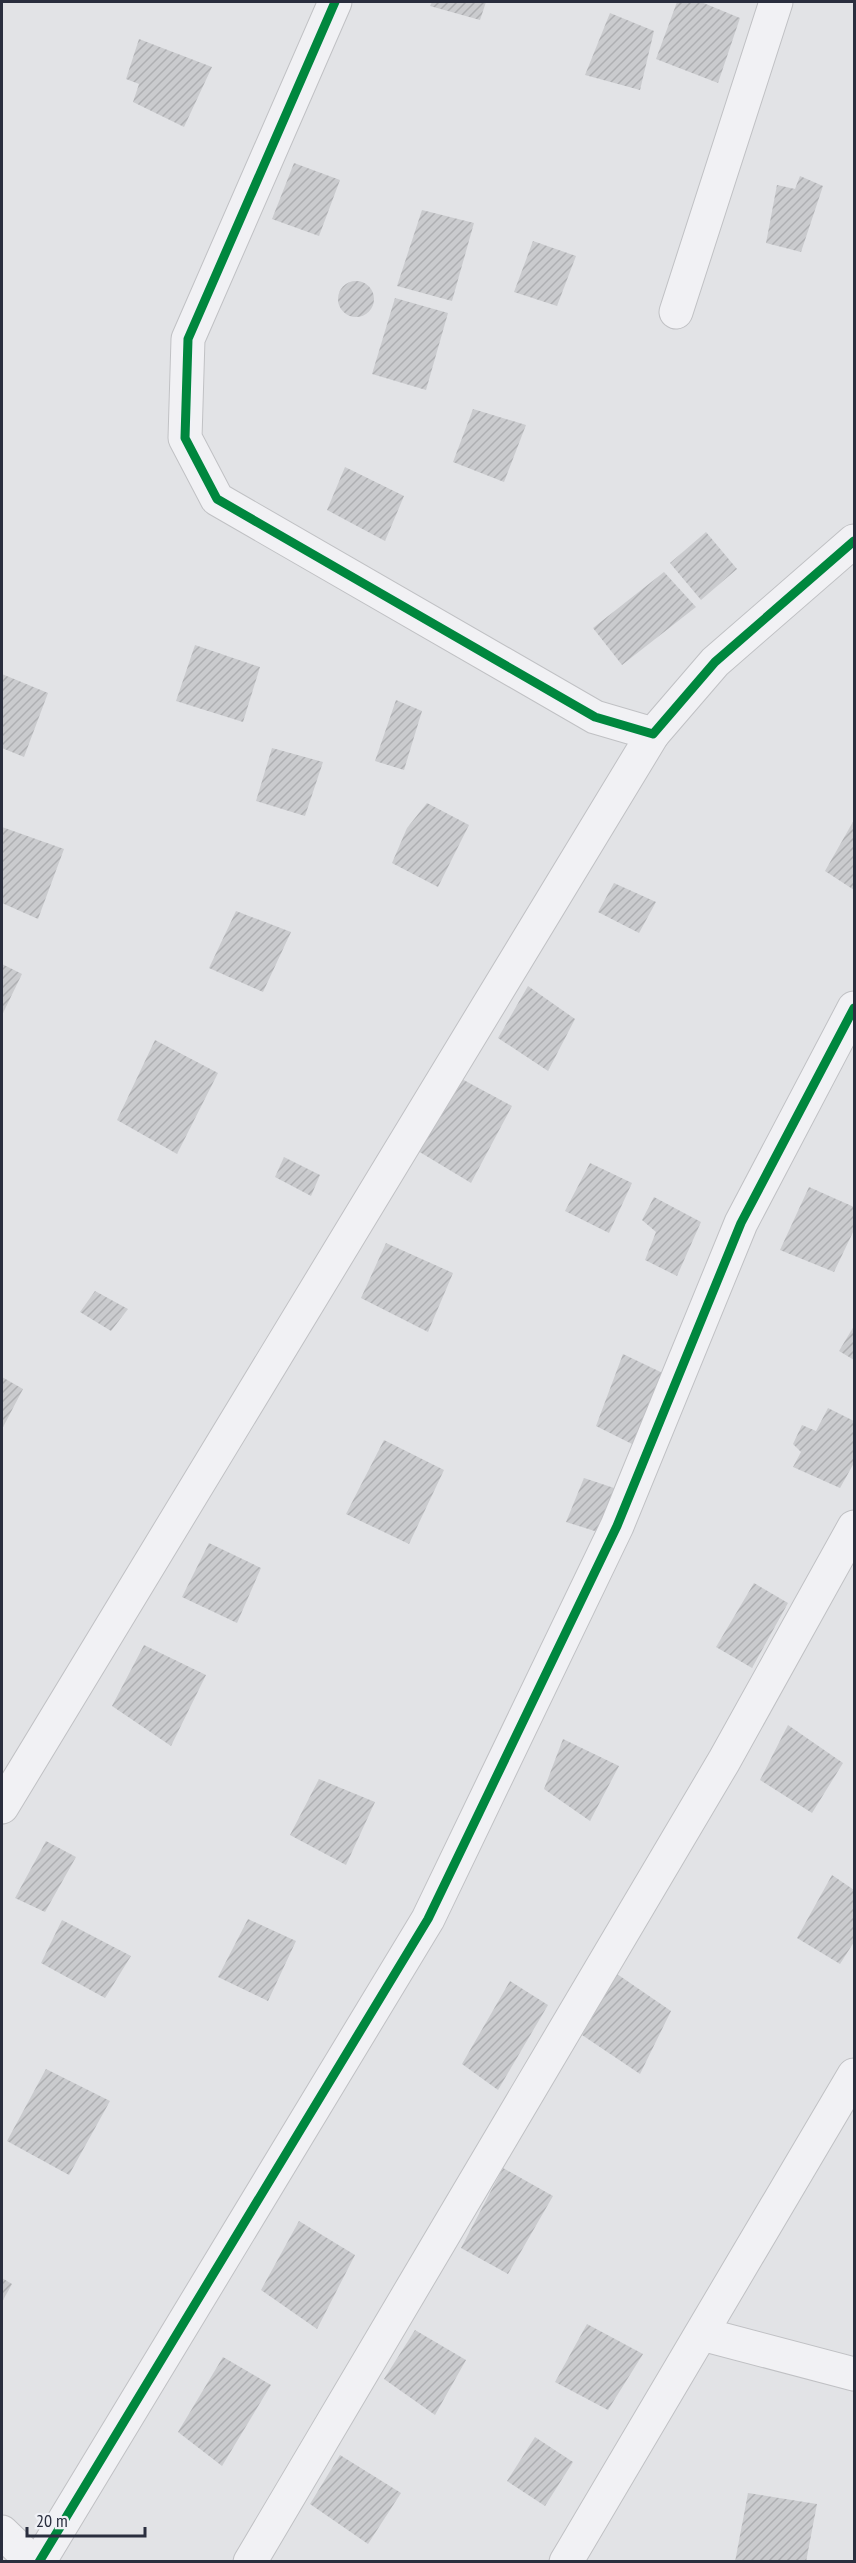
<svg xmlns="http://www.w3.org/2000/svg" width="856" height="2563" font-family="'PT Sans Narrow',sans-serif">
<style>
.building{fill:url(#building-hatch)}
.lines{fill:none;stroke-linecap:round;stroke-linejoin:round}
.minor-casing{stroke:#c0c1c4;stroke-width:35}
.minor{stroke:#f1f1f4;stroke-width:33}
.cycleway-casing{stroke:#f0f1f6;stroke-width:13}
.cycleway{stroke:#00873e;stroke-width:9}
</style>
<defs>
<pattern id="building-hatch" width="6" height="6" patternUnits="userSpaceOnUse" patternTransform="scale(1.5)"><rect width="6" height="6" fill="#cacbce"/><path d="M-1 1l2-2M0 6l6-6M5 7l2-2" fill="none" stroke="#aeafb2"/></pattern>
</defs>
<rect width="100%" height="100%" fill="#e2e3e6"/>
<!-- building -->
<g class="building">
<polygon points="432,2 486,2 480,20 430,6"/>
<polygon points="677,2 701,2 740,18 718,83 656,59"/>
<polygon points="610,13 654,31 640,90 585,75"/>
<polygon points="139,39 212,67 184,127 133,102 139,84 126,79"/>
<polygon points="294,163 340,180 319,236 272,219"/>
<polygon points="800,176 823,186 801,252 766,243 777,185 795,189"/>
<polygon points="422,210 474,223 452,301 397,286"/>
<polygon points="533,241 576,256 557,306 514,292"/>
<circle cx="356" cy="299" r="18"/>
<polygon points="395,298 448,313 426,390 372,374"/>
<polygon points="473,409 526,425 504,482 453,462"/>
<polygon points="345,467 404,496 385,541 327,510"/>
<polygon points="706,532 737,569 701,600 670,563"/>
<polygon points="664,572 696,607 622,665 593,628"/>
<polygon points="195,645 260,667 243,722 176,701"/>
<polygon points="2,674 48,693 24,757 2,748"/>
<polygon points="396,700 422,711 404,770 375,761"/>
<polygon points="272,748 323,762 305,816 256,801"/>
<polygon points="427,803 469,825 438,887 392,863 407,828"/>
<polygon points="854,820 854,890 825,871"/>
<polygon points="2,827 64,849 38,919 2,903"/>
<polygon points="614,883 656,902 639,933 598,912"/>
<polygon points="236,911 291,932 263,992 209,968"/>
<polygon points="2,964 22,974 2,1015"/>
<polygon points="528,986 575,1019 548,1071 498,1038"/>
<polygon points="155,1040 218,1073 177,1154 117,1120"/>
<polygon points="460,1078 512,1106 471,1183 418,1151"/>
<polygon points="284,1157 320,1175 311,1196 275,1177"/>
<polygon points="590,1163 632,1183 609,1233 565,1211"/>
<polygon points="809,1187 854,1207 854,1230 834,1272 780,1250"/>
<polygon points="654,1197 701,1222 677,1276 645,1260 656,1232 642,1220"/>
<polygon points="386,1243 453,1273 428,1332 361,1298"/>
<polygon points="95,1291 128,1309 111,1331 80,1312"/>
<polygon points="854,1326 854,1360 839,1351"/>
<polygon points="623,1354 669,1376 636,1446 596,1426"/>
<polygon points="2,1377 23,1389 2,1429"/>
<polygon points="828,1408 854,1421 854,1463 840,1488 793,1467 801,1452 793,1444 802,1425 816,1431"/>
<polygon points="384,1440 444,1470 409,1544 346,1514"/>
<polygon points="584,1478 617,1489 601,1533 566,1522"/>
<polygon points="209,1543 261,1568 237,1623 182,1597"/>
<polygon points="754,1583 788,1603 752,1668 716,1647"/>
<polygon points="144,1645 206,1675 171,1746 112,1706"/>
<polygon points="788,1725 843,1763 812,1813 760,1780"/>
<polygon points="563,1739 619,1766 590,1821 544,1789"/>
<polygon points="319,1779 375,1802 346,1865 290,1835"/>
<polygon points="46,1841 76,1857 45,1912 15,1898"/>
<polygon points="832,1875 854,1890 854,1942 840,1964 797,1938"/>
<polygon points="248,1919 296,1941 268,2001 218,1977"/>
<polygon points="62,1920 131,1956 105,1998 41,1963"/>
<polygon points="617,1974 671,2011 640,2074 582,2035"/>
<polygon points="510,1981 548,2005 498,2090 462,2064"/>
<polygon points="46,2069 110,2101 69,2175 7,2141"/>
<polygon points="503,2168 553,2196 508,2274 461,2248"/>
<polygon points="299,2221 355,2255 317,2329 261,2290"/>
<polygon points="2,2278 12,2284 2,2302"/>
<polygon points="587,2324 643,2354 608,2410 555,2382"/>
<polygon points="415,2330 466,2360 435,2415 384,2379"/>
<polygon points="223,2357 271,2385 222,2466 178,2432"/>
<polygon points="535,2437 573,2462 545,2506 507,2481"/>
<polygon points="340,2455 401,2493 368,2544 310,2504"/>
<polygon points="748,2493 817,2504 806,2562 735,2562"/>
</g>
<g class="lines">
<!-- minor casing -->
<g class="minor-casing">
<g id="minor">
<polyline points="335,2 188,339 185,438 217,499 595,717 653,734 715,662 854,541"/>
<polyline points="676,312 776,2"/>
<polyline points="2,1807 653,734"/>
<polyline points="702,2334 854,2374"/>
<polyline points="2,2532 33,2562"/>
<polyline points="39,2562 428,1919 617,1526 741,1223 854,1008"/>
<polyline points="250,2562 724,1761 854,1527"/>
<polyline points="566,2562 854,2075"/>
</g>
</g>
<!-- minor -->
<use href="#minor" class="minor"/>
<!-- cycleway casing -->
<g class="cycleway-casing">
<g id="cycleway">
<polyline points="335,2 188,339 185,438 217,499 595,717 653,734 715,662 854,541"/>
<polyline points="39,2562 428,1919 617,1526 741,1223 854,1008"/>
</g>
</g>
<!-- cycleway -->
<use href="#cycleway" class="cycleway"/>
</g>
<!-- border -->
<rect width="856" height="2563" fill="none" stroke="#2a2e3e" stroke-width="6"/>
<!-- scale -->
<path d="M27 2527v9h118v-9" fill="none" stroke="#2a2e3e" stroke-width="3"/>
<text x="36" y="2527" font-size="18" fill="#2a2e3e" stroke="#f0f1f6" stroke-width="4.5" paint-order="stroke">20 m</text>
</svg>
